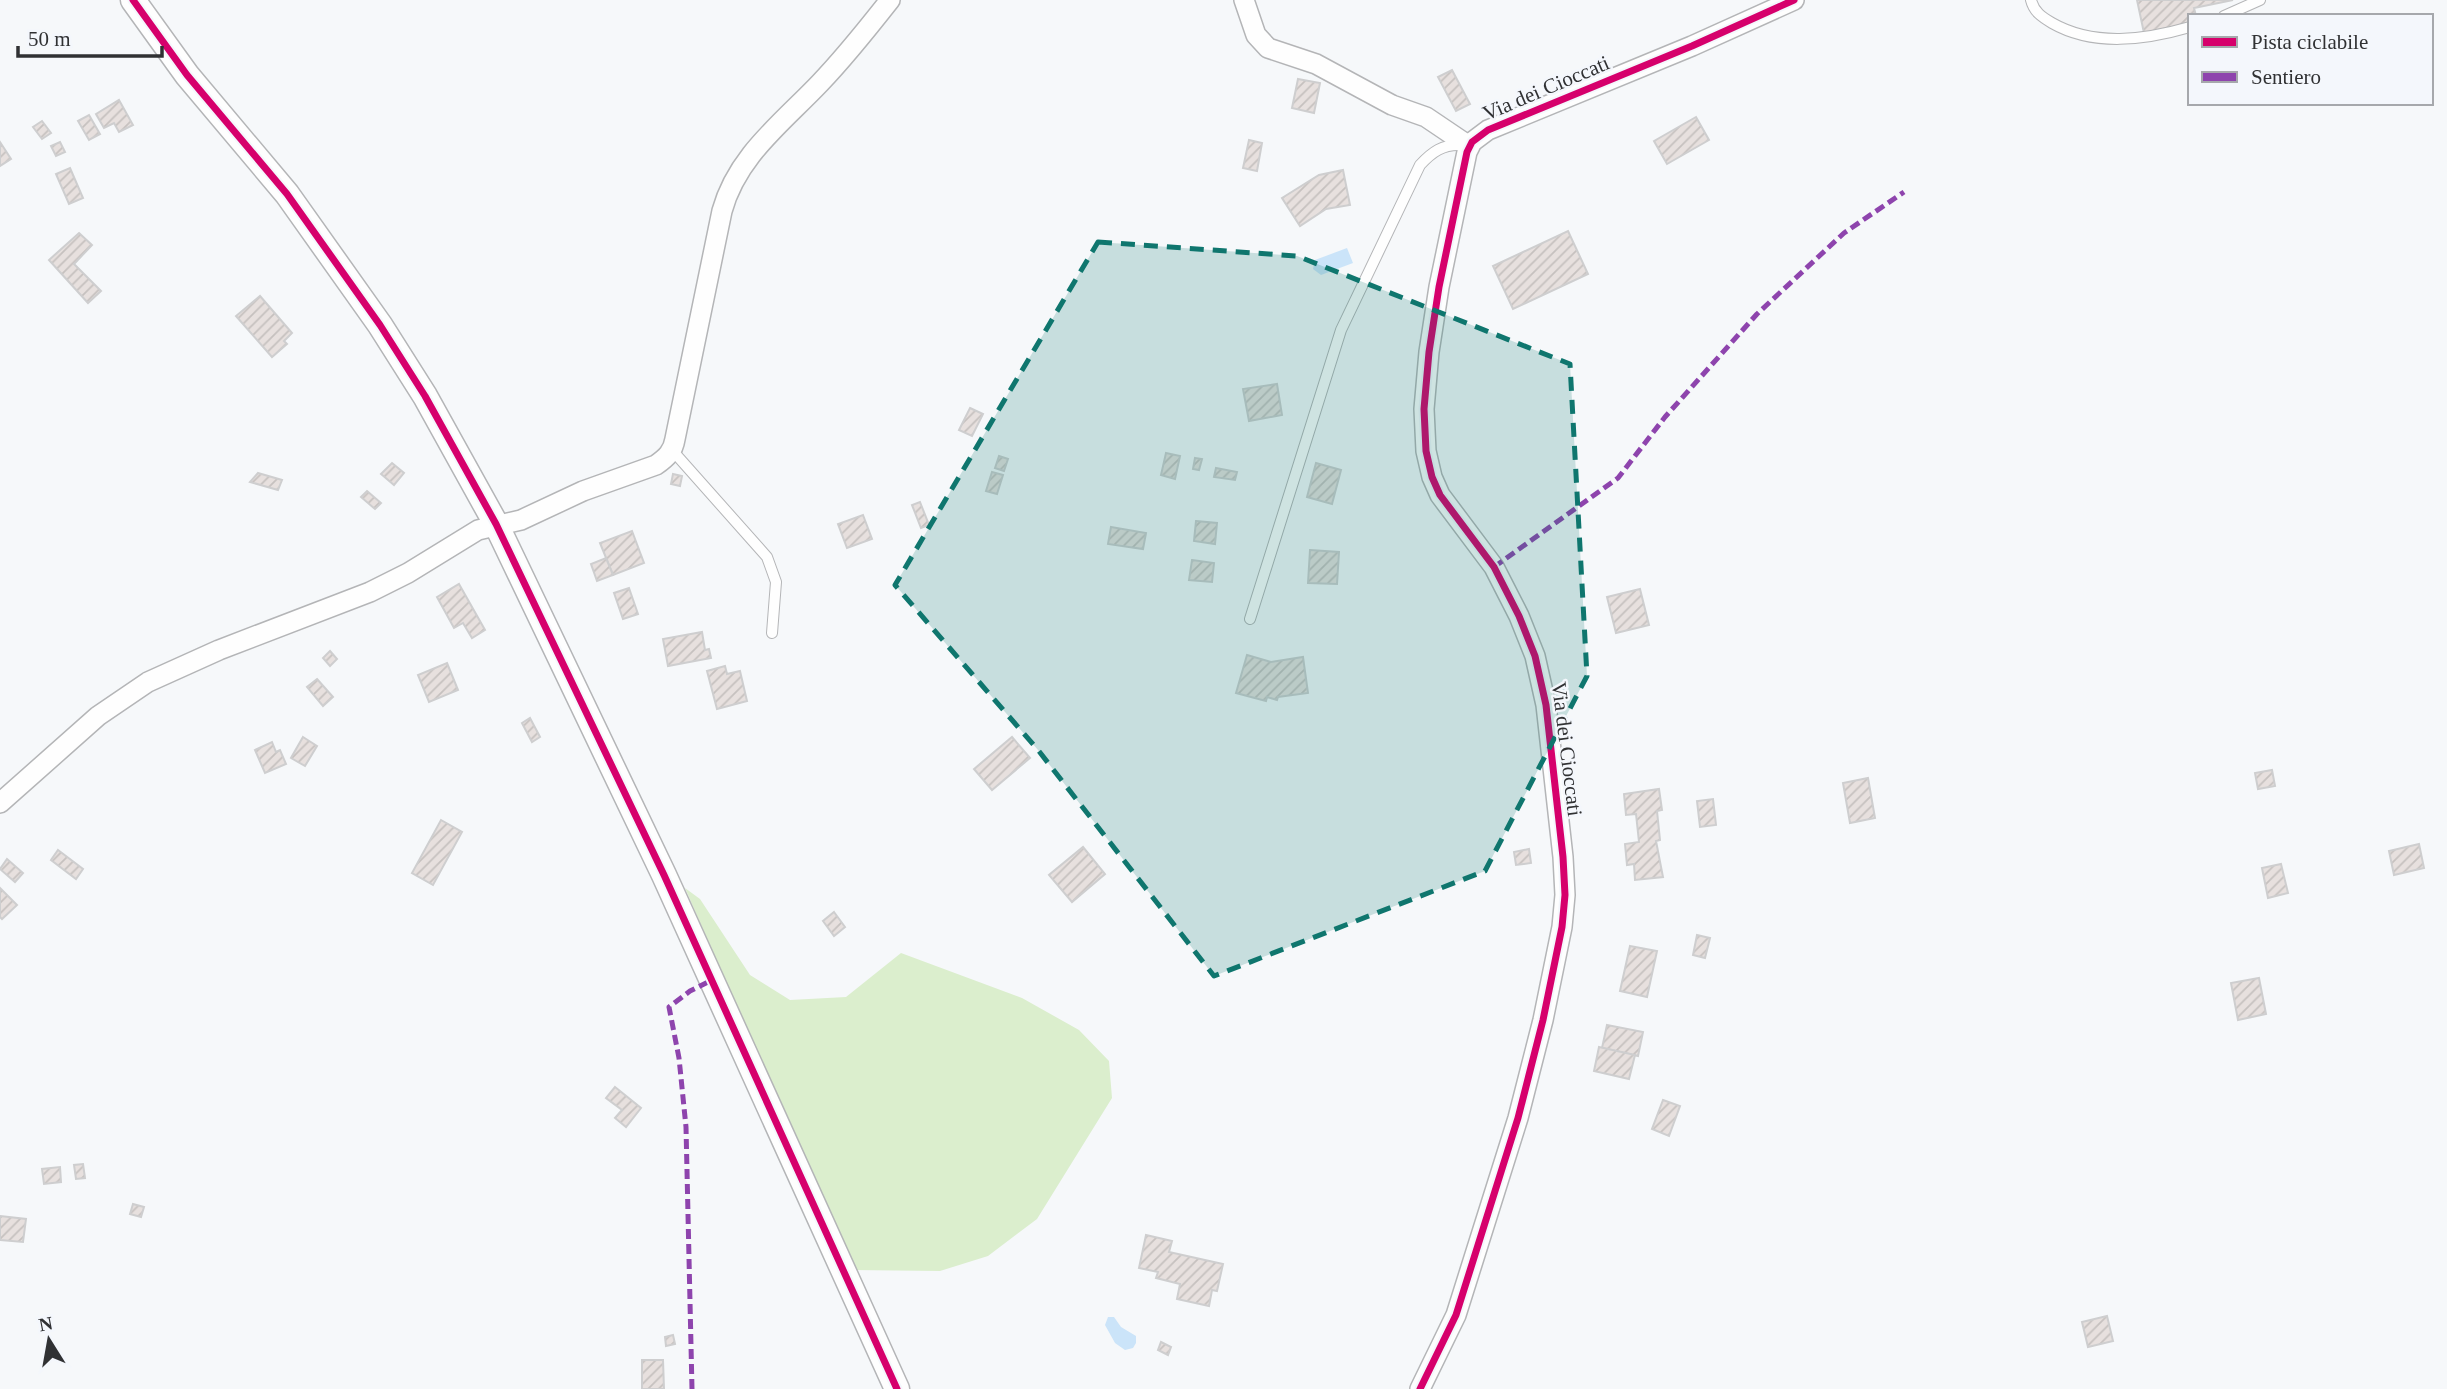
<svg xmlns="http://www.w3.org/2000/svg" width="2447" height="1389" font-family="Georgia,serif">
<style>
.grass{fill:#dbeecd}
.water{fill:#cbe4f9}
.building{fill:url(#building-hatch);stroke:#cececf;stroke-width:2}
.lines{fill:none;stroke-linecap:round;stroke-linejoin:round}
.service-casing{stroke:#b4b5b7;stroke-width:12}
.minor-casing{stroke:#b4b5b7;stroke-width:22}
.tertiary-casing{stroke:#b4b5b7;stroke-width:27}
.service{stroke:#fefefe;stroke-width:10}
.minor{stroke:#fefefe;stroke-width:19}
.tertiary{stroke:#fefefe;stroke-width:24}
.quiet{stroke:#8e44ad;stroke-width:5;stroke-dasharray:10 5;stroke-linecap:butt}
.cycleway-casing{stroke:#f4f7fc;stroke-width:11}
.cycleway{stroke:#d6006c;stroke-width:7}
.marked{fill:#0f766e;fill-opacity:0.2;stroke:#0f766e;stroke-width:5;stroke-dasharray:14 9;stroke-linejoin:round}
.labels{text-anchor:middle;dominant-baseline:central;stroke-width:5;stroke-linejoin:round;paint-order:stroke}
.street-label{font-size:21px;fill:#303133;stroke:#f4f7fc}
</style>
<defs>
<pattern id="building-hatch" width="6" height="6" patternUnits="userSpaceOnUse" patternTransform="scale(1.75)"><rect width="6" height="6" fill="#e7e0de"/><path d="M-1 1l2-2M0 6l6-6M5 7l2-2" fill="none" stroke="#c6c1bf"/></pattern>
</defs>
<rect width="100%" height="100%" fill="#f6f8fa"/>
<!-- grass -->
<polygon class="grass" points="685,888 700,899 750,975 790,1000 846,997 901,953 1022,998 1079,1030 1109,1061 1112,1098 1037,1219 988,1256 940,1271 851,1270"/>
<!-- water -->
<g class="water">
<polygon points="1347,248 1353,263 1321,275 1313,269 1315,260"/>
<polygon points="1108,1317 1114,1317 1121,1327 1136,1336 1136,1343 1133,1348 1125,1350 1115,1343 1105,1325"/>
</g>
<!-- building -->
<g class="building">
<polygon points="2137,0 2233,0 2194,8 2196,16 2190,16 2190,23 2144,33"/>
<polygon points="1452,70 1470,104 1456,111 1438,77"/>
<polygon points="1298,79 1320,83 1314,113 1292,108"/>
<polygon points="119,100 133,125 119,132 114,123 104,128 96,114"/>
<polygon points="89,115 100,134 89,140 78,121"/>
<polygon points="1696,117 1709,140 1667,164 1654,141"/>
<polygon points="42,121 51,133 42,139 33,127"/>
<polygon points="1249,140 1262,143 1257,171 1243,168"/>
<polygon points="0,142 11,159 0,166"/>
<polygon points="60,142 65,152 56,156 51,146"/>
<polygon points="70,168 83,198 69,204 56,174"/>
<polygon points="1343,170 1350,205 1326,209 1300,226 1282,198 1319,175"/>
<polygon points="1568,231 1588,274 1513,309 1493,266"/>
<polygon points="79,233 92,245 74,264 101,291 88,303 49,260"/>
<polygon points="260,296 292,333 284,341 287,344 272,357 236,316"/>
<polygon points="1277,384 1282,415 1249,421 1243,389"/>
<polygon points="970,408 983,414 972,436 959,430"/>
<polygon points="1166,453 1180,456 1175,479 1161,475"/>
<polygon points="999,456 1008,459 1004,471 995,468"/>
<polygon points="1195,458 1202,459 1199,470 1193,469"/>
<polygon points="392,463 404,473 394,485 381,474"/>
<polygon points="1316,463 1341,470 1332,504 1307,497"/>
<polygon points="1216,468 1237,472 1235,480 1214,477"/>
<polygon points="992,472 1003,475 997,494 986,491"/>
<polygon points="258,473 282,480 278,490 250,482"/>
<polygon points="673,474 682,476 680,486 671,484"/>
<polygon points="367,491 381,503 375,509 361,497"/>
<polygon points="920,502 929,525 921,528 912,505"/>
<polygon points="863,515 872,539 847,548 838,524"/>
<polygon points="1196,521 1217,523 1215,544 1194,541"/>
<polygon points="1111,527 1146,533 1143,549 1108,544"/>
<polygon points="632,531 644,563 613,575 600,543"/>
<polygon points="1310,550 1339,552 1337,584 1308,583"/>
<polygon points="606,558 613,575 597,581 591,564"/>
<polygon points="1192,560 1214,563 1212,582 1189,580"/>
<polygon points="459,584 485,630 472,638 463,623 454,628 437,597"/>
<polygon points="629,588 638,614 623,619 614,593"/>
<polygon points="1640,589 1649,625 1616,633 1607,597"/>
<polygon points="702,632 705,650 709,649 711,658 668,666 663,639"/>
<polygon points="330,651 337,659 330,666 323,658"/>
<polygon points="1247,655 1271,662 1303,657 1308,693 1278,697 1277,700 1267,697 1266,701 1236,693"/>
<polygon points="447,663 458,690 429,702 418,675"/>
<polygon points="725,666 727,674 740,671 747,701 717,709 707,671"/>
<polygon points="317,679 333,697 323,706 307,687"/>
<polygon points="530,718 540,737 532,742 522,723"/>
<polygon points="303,737 317,746 305,766 291,758"/>
<polygon points="1012,737 1030,758 992,790 974,769"/>
<polygon points="272,742 276,752 280,750 286,764 265,773 255,750"/>
<polygon points="2272,770 2275,786 2258,789 2255,773"/>
<polygon points="1868,778 1875,818 1850,823 1843,783"/>
<polygon points="1659,789 1662,810 1657,811 1660,840 1656,841 1663,877 1635,880 1634,864 1627,865 1625,844 1639,842 1636,814 1626,815 1624,794"/>
<polygon points="1713,799 1716,825 1700,827 1697,801"/>
<polygon points="441,820 462,832 433,885 412,873"/>
<polygon points="2419,844 2424,868 2394,875 2389,851"/>
<polygon points="1083,847 1105,874 1072,902 1049,875"/>
<polygon points="1529,849 1531,863 1516,865 1514,852"/>
<polygon points="58,850 83,869 76,879 51,860"/>
<polygon points="7,859 23,873 15,882 0,869"/>
<polygon points="2281,864 2288,893 2268,898 2262,868"/>
<polygon points="0,888 17,905 2,919 0,917"/>
<polygon points="834,912 845,927 834,936 823,921"/>
<polygon points="1697,935 1710,938 1705,958 1693,955"/>
<polygon points="1630,946 1657,951 1647,997 1620,991"/>
<polygon points="2259,978 2266,1014 2238,1020 2231,983"/>
<polygon points="1607,1025 1643,1032 1638,1056 1602,1048"/>
<polygon points="1599,1047 1635,1055 1629,1079 1594,1071"/>
<polygon points="615,1087 641,1108 626,1127 615,1118 622,1110 606,1098"/>
<polygon points="1663,1100 1680,1106 1669,1136 1652,1129"/>
<polygon points="83,1164 85,1178 76,1179 74,1165"/>
<polygon points="60,1167 61,1182 44,1184 42,1169"/>
<polygon points="133,1204 144,1207 141,1217 130,1214"/>
<polygon points="0,1216 26,1219 23,1242 0,1240"/>
<polygon points="1146,1235 1172,1241 1169,1252 1223,1264 1217,1291 1212,1290 1209,1306 1177,1299 1180,1284 1156,1278 1158,1272 1139,1268"/>
<polygon points="2107,1316 2113,1341 2088,1347 2082,1322"/>
<polygon points="673,1335 675,1344 666,1346 665,1337"/>
<polygon points="1161,1342 1171,1347 1168,1355 1158,1350"/>
<polygon points="642,1360 663,1360 664,1389 642,1389"/>
</g>
<g class="lines">
<!-- service casing -->
<g class="service-casing">
<g id="service">
<path d="M 2031,0 C 2034,12 2042,17 2052,23 C 2094,47 2145,40 2190,27"/>
<polyline points="2224,16 2260,0"/>
<polyline points="672,450 767,557 776,582 772,633"/>
<path d="M 1250,619 L 1341,330 L 1420,165 C 1432,152 1443,144 1461,145"/>
</g>
</g>
<!-- minor casing -->
<g class="minor-casing">
<g id="minor">
<polyline points="1244,0 1256,35 1268,48 1316,64 1392,105 1426,117 1469,146"/>
<path d="M 0,803 L 98,716 L 148,682 L 219,650 L 370,592 L 408,573 L 478,530 L 521,520 L 583,491 L 656,465 C 666,458 673,452 675,439 L 722,211 C 737,156 782,123 820,83 C 845,57 868,28 890,0"/>
<polyline points="1420,1389 1456,1315 1518,1118 1543,1020 1562,927 1565,895 1563,857 1546,705 1535,656 1519,616 1494,567 1440,495 1432,477 1426,451 1424,409 1429,352 1439,287 1467,152 1472,142 1488,130 1692,46 1794,0"/>
</g>
</g>
<!-- tertiary casing -->
<g class="tertiary-casing">
<polyline id="tertiary" points="133,0 187,75 287,194 380,325 425,396 496,524 664,875 897,1389"/>
</g>
<!-- service -->
<use href="#service" class="service"/>
<!-- minor -->
<use href="#minor" class="minor"/>
<!-- tertiary -->
<use href="#tertiary" class="tertiary"/>
<!-- quiet -->
<g class="quiet">
<polyline points="1494,567 1618,478 1665,417 1757,314 1844,233 1904,192"/>
<polyline points="692,1389 686,1127 679,1058 669,1007 690,991 712,980"/>
</g>
<!-- cycleway casing -->
<g class="cycleway-casing">
<g id="cycleway">
<polyline points="133,0 187,75 287,194 380,325 425,396 496,524 664,875 897,1389"/>
<polyline points="1420,1389 1456,1315 1518,1118 1543,1020 1562,927 1565,895 1563,857 1546,705 1535,656 1519,616 1494,567 1440,495 1432,477 1426,451 1424,409 1429,352 1439,287 1467,152 1472,142 1488,130 1692,46 1794,0"/>
</g>
</g>
<!-- cycleway -->
<use href="#cycleway" class="cycleway"/>
</g>
<!-- marked area -->
<path class="marked" d="M 1098,242 L 1297,256 L 1570,364 L 1587,676 L 1485,871 L 1214,976 L 1038,750 L 895,585 Z"/>
<g class="labels">
<!-- street labels -->
<g class="street-label">
<text transform="translate(1546 88) rotate(-23)">Via dei Cioccati</text>
<text transform="translate(1567 749) rotate(83)">Via dei Cioccati</text>
</g>
</g>
<!-- legend -->
<rect x="2188" y="14" width="245" height="91" fill="#f4f7fc" stroke="#a6a8ac" stroke-width="2"/>
<rect x="2202" y="37" width="35" height="10" fill="#d6006c" stroke="#a6a8ac" stroke-width="2"/>
<text x="2251" y="49" font-size="21" fill="#303133">Pista ciclabile</text>
<rect x="2202" y="72" width="35" height="10" fill="#8e44ad" stroke="#a6a8ac" stroke-width="2"/>
<text x="2251" y="84" font-size="21" fill="#303133">Sentiero</text>
<!-- north arrow -->
<g transform="translate(49 1340) rotate(349)" stroke="#f4f7fc" stroke-width="5" paint-order="stroke">
<path d="M0-5L12 26L0 18L-12 26Z" fill="#303133"/>
<text y="-10" font-size="19" font-weight="bold" text-anchor="middle" fill="#303133">N</text>
</g>
<!-- scale -->
<path d="M18 46v10h144v-10" fill="none" stroke="#303133" stroke-width="3.5"/>
<text x="28" y="46" font-size="21" fill="#303133" stroke="#f4f7fc" stroke-width="5" paint-order="stroke">50 m</text>
</svg>
